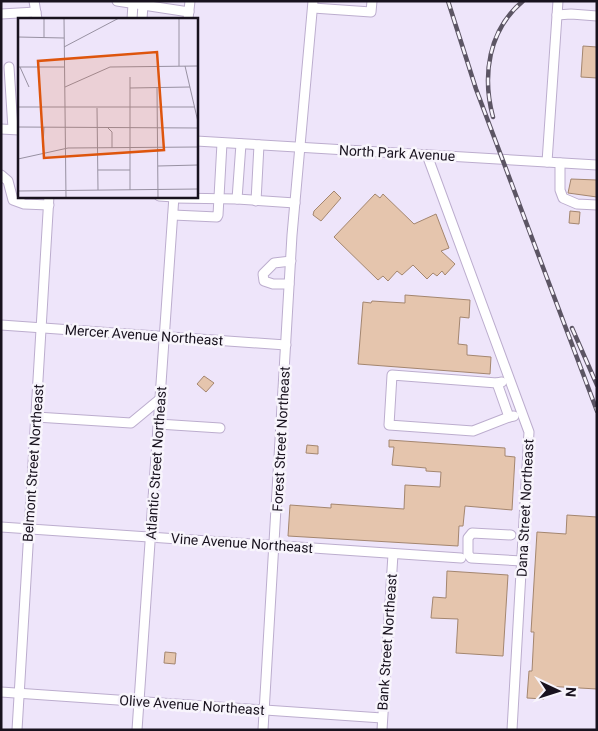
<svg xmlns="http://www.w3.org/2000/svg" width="598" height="731" font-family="Roboto,sans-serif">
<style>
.building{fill:#e5c5ad;stroke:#a4866f}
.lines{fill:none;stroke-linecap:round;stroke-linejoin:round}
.minor-casing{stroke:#bcadce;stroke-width:11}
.minor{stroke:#fff;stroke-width:9}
.rail-casing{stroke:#5c5564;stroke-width:4.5}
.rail{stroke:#f8f5fc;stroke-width:2.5;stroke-dasharray:8;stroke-linecap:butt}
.labels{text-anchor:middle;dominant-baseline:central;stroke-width:5;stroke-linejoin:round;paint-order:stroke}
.street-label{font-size:14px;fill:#18121e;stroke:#f8f5fc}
.inset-road{fill:none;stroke:#9891a2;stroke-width:1}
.view{fill:#de550d;fill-opacity:0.15;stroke:#de550d;stroke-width:2.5}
.inset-edge{fill:none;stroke:#18121e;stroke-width:2.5}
</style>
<rect width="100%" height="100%" fill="#eee5fa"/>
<!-- building -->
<g class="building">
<polygon points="583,46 597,47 597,78 581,77"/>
<polygon points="571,179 597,180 597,197 568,193"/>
<polygon points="334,191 341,198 321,221 313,215 314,211"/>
<polygon points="375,194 380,198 383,194 414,224 436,214 449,248 441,251 455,264 445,275 442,271 437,276 433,273 427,279 413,265 402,275 397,271 388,281 383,276 378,280 334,237"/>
<polygon points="570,211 580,212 579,224 569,223"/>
<polygon points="405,295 470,300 469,318 460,317 458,344 467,345 467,355 491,357 490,374 358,364 363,302 371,303 372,301 405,303"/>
<polygon points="204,376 214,383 206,392 197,384"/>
<polygon points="389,440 505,448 505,456 515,457 512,510 465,506 463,526 459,526 458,546 288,536 290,505 331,508 331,504 404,509 405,485 440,487 441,472 426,471 426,468 392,465 394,447 389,447"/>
<polygon points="307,445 318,446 318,454 306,453"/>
<polygon points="567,515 597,517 597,689 545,686 544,699 527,698 529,671 532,671 534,632 531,632 537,532 566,534"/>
<polygon points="447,571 508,575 503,656 456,653 458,619 431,618 433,597 446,598"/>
<polygon points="165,652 176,653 175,664 164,663"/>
</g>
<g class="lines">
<!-- minor casing -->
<g class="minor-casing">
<g id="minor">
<polyline points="34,1 37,19"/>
<polyline points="117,1 189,12"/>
<polyline points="313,8 371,12 372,1"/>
<polyline points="1,14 36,12"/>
<polyline points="557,15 571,14 597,16"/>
<polyline points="132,19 133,4"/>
<polyline points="142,19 143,5"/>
<polyline points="188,19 190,1"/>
<polyline points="9,67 13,129"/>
<polyline points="1,129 19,130"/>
<polyline points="196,141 597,165"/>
<polyline points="427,155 529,432 512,730"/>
<polyline points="547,162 558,1"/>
<polyline points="560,163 560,190 563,198 577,204 597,205"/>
<polyline points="1,175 8,181 13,200 24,204 49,205"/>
<polyline points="159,196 174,197"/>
<polyline points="174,198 237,199 295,203"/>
<polyline points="237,199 241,144"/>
<polyline points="256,201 259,145"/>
<polyline points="173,215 217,217 218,215 222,143"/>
<polyline points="289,284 273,284 264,281 263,274 274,263 291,261"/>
<polyline points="1,325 286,345"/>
<polyline points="502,382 497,383 509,417 514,416"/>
<polyline points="497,383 392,375 389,425 473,431 509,417"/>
<polyline points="36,417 131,423 160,399"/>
<polyline points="158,424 220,428"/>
<polyline points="1,527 461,558"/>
<polyline points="511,535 472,533 468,538 468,554 471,558 522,561"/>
<polyline points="1,692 382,718"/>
<polyline points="17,730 49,196"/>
<polyline points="137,730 174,196"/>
<polyline points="263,730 292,235 313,1"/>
<polyline points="382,730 393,554"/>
</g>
</g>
<!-- minor -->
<use href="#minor" class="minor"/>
<!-- rail casing -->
<g class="rail-casing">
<g id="rail">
<polyline points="448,1 476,89 597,411"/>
<path d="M 493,117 C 482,76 488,30 523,1"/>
<polyline points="572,328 597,385"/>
</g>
</g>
<!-- rail -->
<use href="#rail" class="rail"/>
</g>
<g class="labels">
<!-- street labels -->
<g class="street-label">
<text transform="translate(397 153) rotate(3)">North Park Avenue</text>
<text transform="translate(144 335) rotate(4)">Mercer Avenue Northeast</text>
<text transform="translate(281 439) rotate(-87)">Forest Street Northeast</text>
<text transform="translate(33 463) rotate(-86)">Belmont Street Northeast</text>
<text transform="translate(156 463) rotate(-86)">Atlantic Street Northeast</text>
<text transform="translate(525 508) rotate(-87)">Dana Street Northeast</text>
<text transform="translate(242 543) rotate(4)">Vine Avenue Northeast</text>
<text transform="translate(387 642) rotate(-86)">Bank Street Northeast</text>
<text transform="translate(192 705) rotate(4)">Olive Avenue Northeast</text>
</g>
</g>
<!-- overview -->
<g transform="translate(18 18)">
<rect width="180" height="180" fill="#eee5fa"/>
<path class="inset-road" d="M 46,0 L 48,180M 161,0 L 161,48M 0,19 L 46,20M 26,20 L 26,0M 46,29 L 101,0M 167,48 L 180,104M 0,49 L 47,49M 2,49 L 11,69M 112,59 L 112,172M 47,69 L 92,49 L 180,48M 112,70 L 172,69M 139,70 L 140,180M 0,89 L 176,89M 79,90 L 80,172M 0,109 L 180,110M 90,110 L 94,114 L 94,130M 25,128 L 26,109M 0,141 L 50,130 L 180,129M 140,148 L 180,147M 80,152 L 112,152M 0,173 L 180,171"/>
<path class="view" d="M 139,34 L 146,132 L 26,140 L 20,43 Z"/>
<rect width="180" height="180" class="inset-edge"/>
</g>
<!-- border -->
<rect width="598" height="731" fill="none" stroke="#18121e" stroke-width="5"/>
<!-- north arrow -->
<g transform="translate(558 691) rotate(94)" stroke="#f8f5fc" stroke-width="4" paint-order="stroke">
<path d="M0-4L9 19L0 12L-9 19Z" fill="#18121e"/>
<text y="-8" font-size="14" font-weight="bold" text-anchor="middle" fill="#18121e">N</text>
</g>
</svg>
